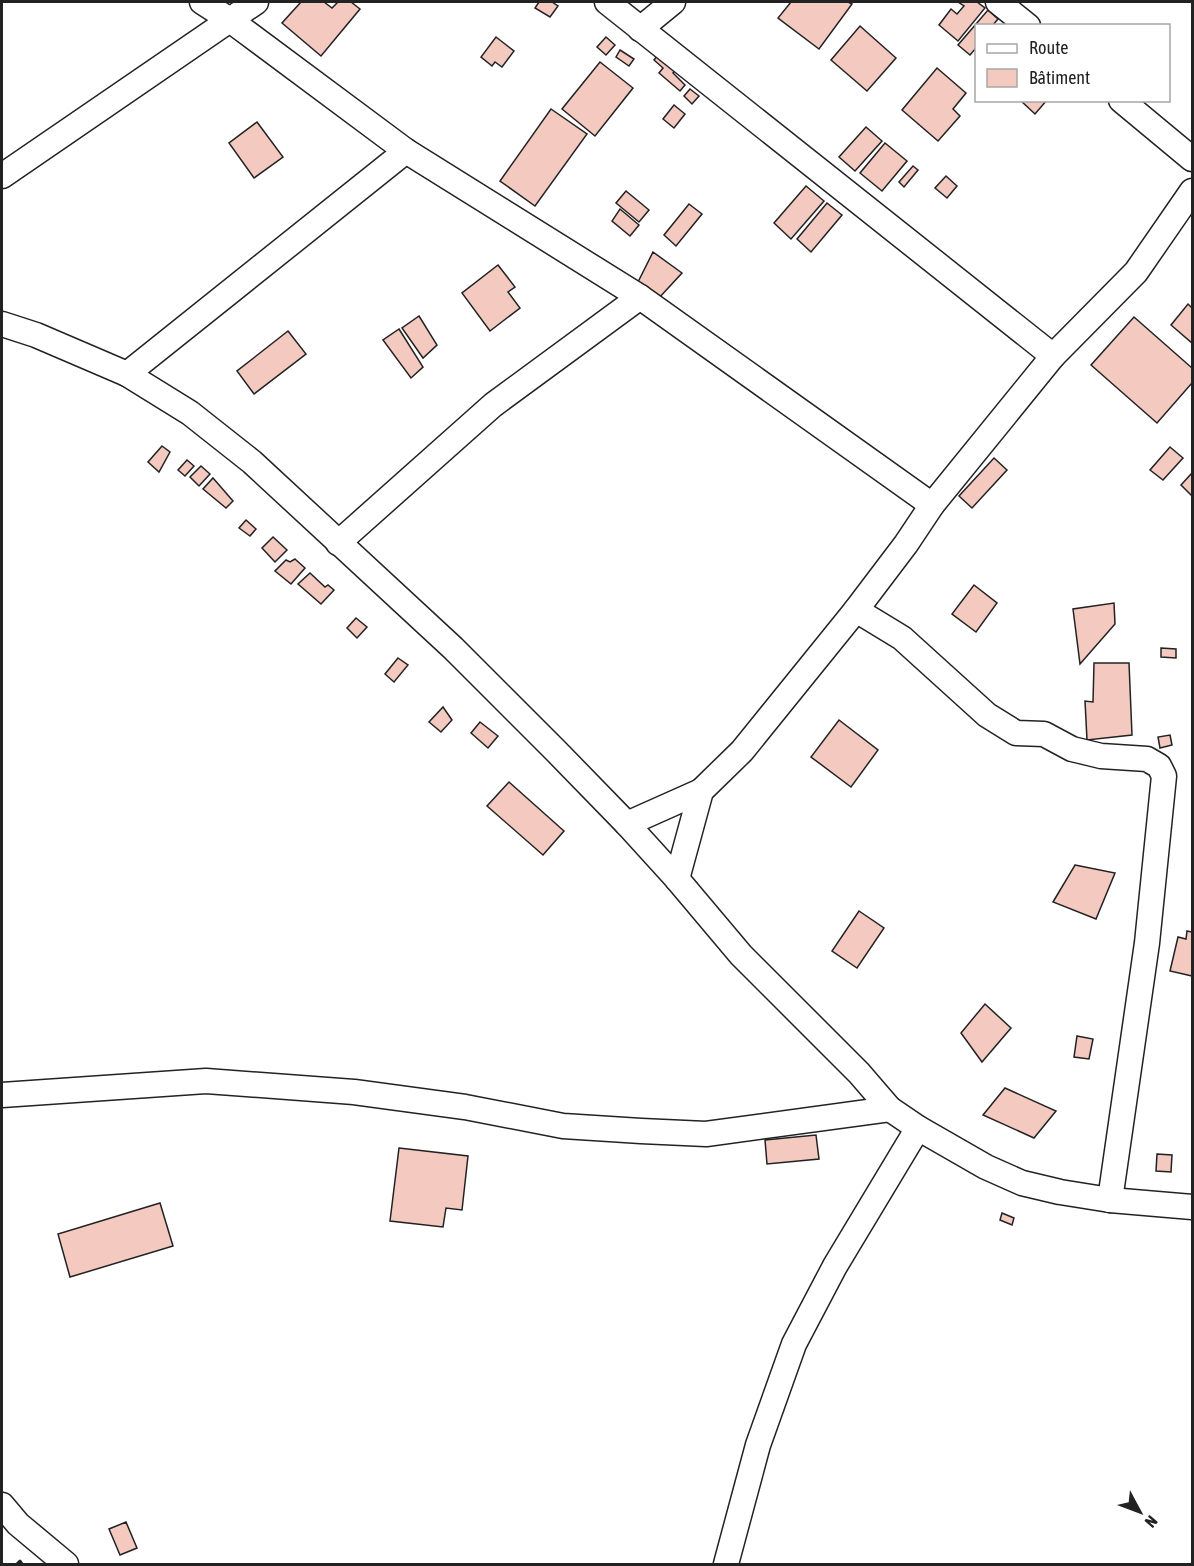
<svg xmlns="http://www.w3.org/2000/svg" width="1194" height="1566" font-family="'Asap Condensed',sans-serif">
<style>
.building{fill:#f3c9c0;stroke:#222;stroke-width:1.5}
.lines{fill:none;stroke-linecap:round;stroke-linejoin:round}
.street-casing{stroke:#222;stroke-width:27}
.street{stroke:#fff;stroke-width:24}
.wall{stroke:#222;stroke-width:3}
</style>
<rect width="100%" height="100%" fill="#fff"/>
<!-- building -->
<g class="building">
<polygon points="301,2 324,2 332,8 338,2 351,2 360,9 321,56 282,23"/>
<polygon points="539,2 552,2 558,6 550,17 535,8"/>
<polygon points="791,2 848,2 852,4 819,49 778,18"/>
<polygon points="958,2 977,2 985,8 958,41 939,25 951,9 957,14 964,6"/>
<polygon points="988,10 998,19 992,26 976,26 976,48 970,55 958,45"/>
<polygon points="860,26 896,58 867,91 831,60"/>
<polygon points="496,37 514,51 502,67 495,62 492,66 481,57"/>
<polygon points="606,37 615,45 606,55 597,47"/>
<polygon points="620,50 634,59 629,66 616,57"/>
<polygon points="660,52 678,66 673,73 685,85 680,91 659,73 663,68 654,60"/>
<polygon points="600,62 633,88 595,136 562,109"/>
<polygon points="937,68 966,93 953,109 960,116 938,141 902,110"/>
<polygon points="690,89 699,96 692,104 684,96"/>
<polygon points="1020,100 1047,100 1035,114"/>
<polygon points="674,105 685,114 674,128 663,119"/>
<polygon points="551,109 587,134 535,206 500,181"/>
<polygon points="257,122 283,157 254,178 229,143"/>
<polygon points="866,127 882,141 855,171 839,157"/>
<polygon points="885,143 907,161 882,191 860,173"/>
<polygon points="913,166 918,170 904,187 899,182"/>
<polygon points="946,176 957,186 947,198 935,188"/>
<polygon points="806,186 824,201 791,239 774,223"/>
<polygon points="626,191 649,210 639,222 616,203"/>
<polygon points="827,203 842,215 811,252 797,239"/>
<polygon points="689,204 702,214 676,246 664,235"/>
<polygon points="620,209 639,225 630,236 612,221"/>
<polygon points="653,252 682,273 658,299 638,282"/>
<polygon points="498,265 515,287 508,292 520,308 490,331 462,293"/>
<polygon points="1188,304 1192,308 1192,343 1171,325"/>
<polygon points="419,316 437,345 423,358 402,328"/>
<polygon points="1134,317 1192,368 1192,383 1157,423 1091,365"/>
<polygon points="399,329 423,367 411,378 383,340"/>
<polygon points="288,331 306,354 254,394 237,371"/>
<polygon points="162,446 170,452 159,472 148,462"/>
<polygon points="1170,447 1183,458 1163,480 1150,470"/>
<polygon points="994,458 1007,470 972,508 959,496"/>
<polygon points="187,460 194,466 185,476 178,470"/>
<polygon points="201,466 210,474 199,486 190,477"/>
<polygon points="1192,473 1192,496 1181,485"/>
<polygon points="213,478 233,501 226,508 203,489"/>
<polygon points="246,520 256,529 250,536 239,528"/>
<polygon points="273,537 287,550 275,562 262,548"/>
<polygon points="295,559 305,568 291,584 275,571 286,560 290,562"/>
<polygon points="310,573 325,587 328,585 334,590 321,604 298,584"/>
<polygon points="974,585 997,603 976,632 952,614"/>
<polygon points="1114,603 1115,624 1080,664 1073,609"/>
<polygon points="356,618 367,627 357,638 347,628"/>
<polygon points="1161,648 1176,649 1176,658 1161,657"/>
<polygon points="398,658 408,665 394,682 385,674"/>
<polygon points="1094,663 1129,663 1132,735 1087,740 1085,701 1093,702"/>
<polygon points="443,707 452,720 441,732 429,722"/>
<polygon points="839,720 878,750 851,787 811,757"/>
<polygon points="480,722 498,736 488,748 471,733"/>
<polygon points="1170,735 1172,745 1160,748 1158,737"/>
<polygon points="509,782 564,831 543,855 487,806"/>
<polygon points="1075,865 1115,873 1096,919 1053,902"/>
<polygon points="859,911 884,928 857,968 832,951"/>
<polygon points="1187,931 1192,932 1192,976 1170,971 1178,937 1186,939"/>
<polygon points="985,1004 1011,1028 982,1062 961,1033"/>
<polygon points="1077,1036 1093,1039 1089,1059 1074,1057"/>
<polygon points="1005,1088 1056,1111 1034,1138 983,1115"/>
<polygon points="816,1135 819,1159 767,1164 765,1140"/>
<polygon points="399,1148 468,1156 462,1210 446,1208 443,1227 390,1221"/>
<polygon points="1157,1154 1172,1155 1171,1172 1156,1171"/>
<polygon points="160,1203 173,1246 70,1277 58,1234"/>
<polygon points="1002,1213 1014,1218 1012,1225 1000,1220"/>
<polygon points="126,1522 137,1548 120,1555 109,1529"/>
</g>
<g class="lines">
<!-- street casing -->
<g class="street-casing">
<g id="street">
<polyline points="202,2 230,20 406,151 640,297 932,505"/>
<polyline points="607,2 1053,356"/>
<polyline points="998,2 1028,26"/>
<polyline points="640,29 673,2"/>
<polyline points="1121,100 1192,159"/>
<polyline points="2,176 256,2"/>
<polyline points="2,324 36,335 127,374 190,413 252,462 453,648 556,751 627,824 677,879 741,955 859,1073 890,1109 918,1128 986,1167 1022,1183 1060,1192 1110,1200 1192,1207"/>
<polyline points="127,374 406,151"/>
<polyline points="338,543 493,405 640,297"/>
<polyline points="856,610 902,638 987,715 1016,733 1044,734 1072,749 1101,756 1147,759 1159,766 1164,776 1147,943 1110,1200"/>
<polyline points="627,824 701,791"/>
<polyline points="677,879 701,791 742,751 856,610 906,544 932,505 1053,356 1136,272 1192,191"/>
<polyline points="2,1095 206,1081 354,1092 465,1107 563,1126 641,1131 706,1134 890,1109"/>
<polyline points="2,1505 18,1524 66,1564"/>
<polyline points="726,1564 758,1445 794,1344 835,1266 918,1128"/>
</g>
</g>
<!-- street -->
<use href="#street" class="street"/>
<!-- wall -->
<polyline class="wall" points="17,1564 20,1561 22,1564"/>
</g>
<!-- border -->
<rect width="1194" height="1566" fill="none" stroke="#222222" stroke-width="6"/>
<!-- legend -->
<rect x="975" y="24" width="195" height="78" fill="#ffffff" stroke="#a7a7a7" stroke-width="1.5"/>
<rect x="987" y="44" width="30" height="9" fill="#ffffff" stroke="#a7a7a7" stroke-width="1.5"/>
<text x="1029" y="54" font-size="18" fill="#222222">Route</text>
<rect x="987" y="69" width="30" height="18" fill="#f3c9c0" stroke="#a7a7a7" stroke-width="1.5"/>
<text x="1029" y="84" font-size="18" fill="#222222">Bâtiment</text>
<!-- north arrow -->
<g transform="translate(1140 1512) rotate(131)" stroke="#ffffff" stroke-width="4.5" paint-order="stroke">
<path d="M0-4.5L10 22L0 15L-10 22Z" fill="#222222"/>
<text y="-9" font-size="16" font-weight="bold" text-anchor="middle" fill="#222222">N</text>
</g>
</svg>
